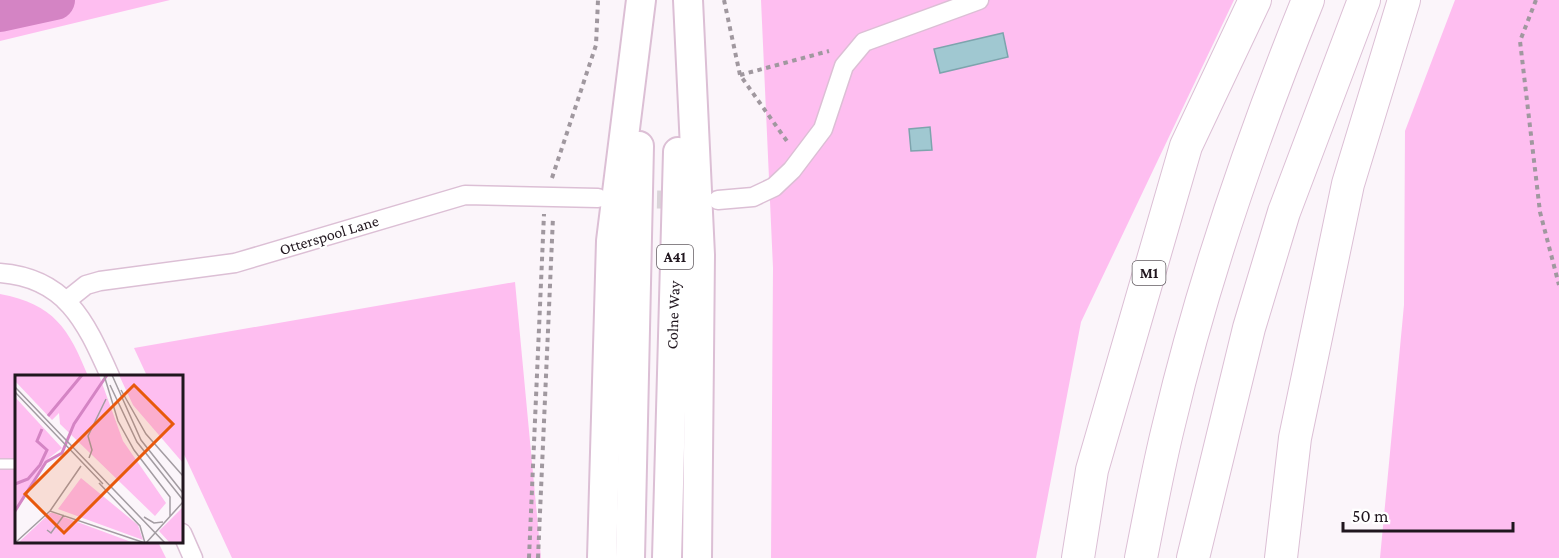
<svg xmlns="http://www.w3.org/2000/svg" width="1559" height="558" font-family="'Crimson Pro',serif">
<style>
.green{fill:#febef0}
.lines{fill:none;stroke-linecap:round;stroke-linejoin:round}
.river{stroke:#d484c4;stroke-width:40}
.building{fill:#a0c8d1;stroke:#7da4ad;stroke-width:1.5}
.minor-tunnel{stroke:#dad4d9;stroke-width:18;stroke-dasharray:18 9;stroke-linecap:butt}
.service-casing{stroke:#dcbfd5;stroke-width:12}
.minor-casing{stroke:#dcbfd5;stroke-width:21}
.trunk-casing{stroke:#dcbfd5;stroke-width:32}
.motorway-casing{stroke:#dcbfd5;stroke-width:34}
.path{stroke:#a0989f;stroke-width:4;stroke-dasharray:4.5 4.5;stroke-linecap:butt}
.service{stroke:#fff;stroke-width:9}
.minor{stroke:#fff;stroke-width:18}
.trunk{stroke:#fff;stroke-width:28}
.motorway{stroke:#fff;stroke-width:32}
.labels{text-anchor:middle;dominant-baseline:central;stroke-width:4.5;stroke-linejoin:round;paint-order:stroke}
.shield{fill:#fff;stroke:#635c62;stroke-width:1.5}
.shield-label{font-size:15px;font-weight:bold;fill:#20161e}
.street-label{font-size:16px;fill:#20161e;stroke:#fff}
.inset-river{fill:none;stroke:#d484c4;stroke-width:3}
.inset-road{fill:none;stroke:#a39ca2;stroke-width:1.5}
.view{fill:#e8590c;fill-opacity:0.15;stroke:#e8590c;stroke-width:3}
.inset-edge{fill:none;stroke:#20161e;stroke-width:3}
</style>
<rect width="100%" height="100%" fill="#fbf5fa"/>
<!-- green -->
<g class="green">
<polygon points="0,0 170,0 0,41"/>
<polygon points="761,0 1234,0 1081,322 1036,558 771,558 773,268"/>
<polygon points="1455,0 1559,0 1559,558 1380,558 1404,305 1405,131"/>
<polygon points="515,282 541,558 232,558 182,450 182,376 147,376 134,348"/>
<path d="M 0,294 C 54,304 69,329 88,376 L 16,376 L 16,542 L 158,542 L 166,558 L 0,558 Z"/>
</g>
<g class="lines">
<!-- river -->
<polyline class="river" points="0,12 55,0"/>
</g>
<!-- building -->
<g class="building">
<polygon points="1003,33 1008,57 940,73 934,49"/>
<polygon points="930,127 932,150 911,151 909,129"/>
</g>
<g class="lines">
<!-- minor-tunnel -->
<polyline class="minor-tunnel" points="630,199 686,200"/>
<!-- service casing -->
<g class="service-casing">
<polyline id="service" points="0,464 16,464"/>
</g>
<!-- minor casing -->
<g class="minor-casing">
<g id="minor">
<polyline points="718,200 753,197 774,187 792,170 823,129 844,66 864,42 979,0"/>
<path d="M 0,273 C 67,278 86,323 110,376"/>
<polyline points="66,301 86,285 100,281 235,263 465,195 598,198"/>
<polyline points="182,533 193,558"/>
</g>
</g>
<!-- trunk casing -->
<g class="trunk-casing">
<g id="trunk">
<polyline points="688,0 700,255 697,558"/>
<polyline points="602,558 611,241 641,0"/>
<polyline points="630,558 639,146"/>
<polyline points="667,558 678,152"/>
</g>
</g>
<!-- motorway casing -->
<g class="motorway-casing">
<g id="motorway">
<polyline points="1078,558 1092,470 1186,146 1255,0"/>
<path d="M 1141,558 C 1150,513 1158,468 1169,424 C 1203,280 1252,138 1308,0"/>
<polyline points="1193,558 1249,328 1284,212 1364,0"/>
<polyline points="1281,558 1295,438 1348,184 1404,0"/>
</g>
</g>
<!-- path -->
<g class="path">
<polyline points="724,0 740,75 789,144"/>
<polyline points="1536,0 1520,41 1540,212 1559,285"/>
<polyline points="740,75 829,51"/>
<polyline points="552,178 596,45 598,0"/>
<polyline points="529,558 544,214"/>
<polyline points="538,558 553,217"/>
</g>
<!-- service -->
<use href="#service" class="service"/>
<!-- minor -->
<use href="#minor" class="minor"/>
<!-- trunk -->
<use href="#trunk" class="trunk"/>
<!-- motorway -->
<use href="#motorway" class="motorway"/>
</g>
<g class="labels">
<!-- shield labels -->
<g class="shield">
<rect x="657" y="245" width="36" height="24" rx="4.5"/>
<rect x="1132.5" y="261" width="33" height="24" rx="4.5"/>
</g>
<g class="shield-label">
<text x="675" y="257">A41</text>
<text x="1149" y="273">M1</text>
</g>
<!-- street labels -->
<g class="street-label">
<text transform="translate(329 235) rotate(-17)">Otterspool Lane</text>
<text transform="translate(673 315) rotate(-88)">Colne Way</text>
</g>
</g>
<!-- overview -->
<g transform="translate(15 375)">
<rect width="168" height="168" fill="#fbf5fa"/>
<path d="M 0,0 L 84,0 L 108,66 L 151,128 L 140,141 L 45,49 L 44,38 L 37,45 L 0,6 ZM 104,0 L 168,0 L 168,88 L 118,30 ZM 0,22 L 47,73 L 34,83 L 0,137 ZM 66,103 L 123,150 L 128,165 L 43,134 ZM 168,132 L 168,168 L 155,168 L 144,156 ZM 35,138 L 38,138 L 119,168 L 3,168 Z" fill="#febef0"/>
<path class="inset-river" d="M 33,41 L 67,0M 0,109 L 13,104 L 25,90 L 32,75 L 22,66 L 27,54M 0,136 L 31,87 L 47,78 L 59,49 L 92,0"/>
<path class="inset-road" d="M 89,0 L 103,46 L 119,75 L 155,122 L 155,141M 97,0 L 126,65 L 168,118M 95,10 L 122,67 L 168,125M 0,12 L 150,168M 106,15 L 131,59 L 168,101M 0,17 L 88,109M 74,83 L 77,75 L 73,61 L 91,24M 84,108 L 125,151 L 130,168M 35,136 L 66,91M 129,142 L 139,148 L 148,147M 32,155 L 36,158 L 49,140M 0,168 L 35,136 L 130,168M 131,168 L 168,127"/>
<path class="view" d="M 119,10 L 158,49 L 49,158 L 10,119 Z"/>
<rect width="168" height="168" class="inset-edge"/>
</g>
<!-- scale -->
<path d="M1343 522v9h170v-9" fill="none" stroke="#20161e" stroke-width="3"/>
<text x="1352" y="522" font-size="18" fill="#20161e" stroke="#ffffff" stroke-width="4.5" paint-order="stroke">50 m</text>
</svg>
